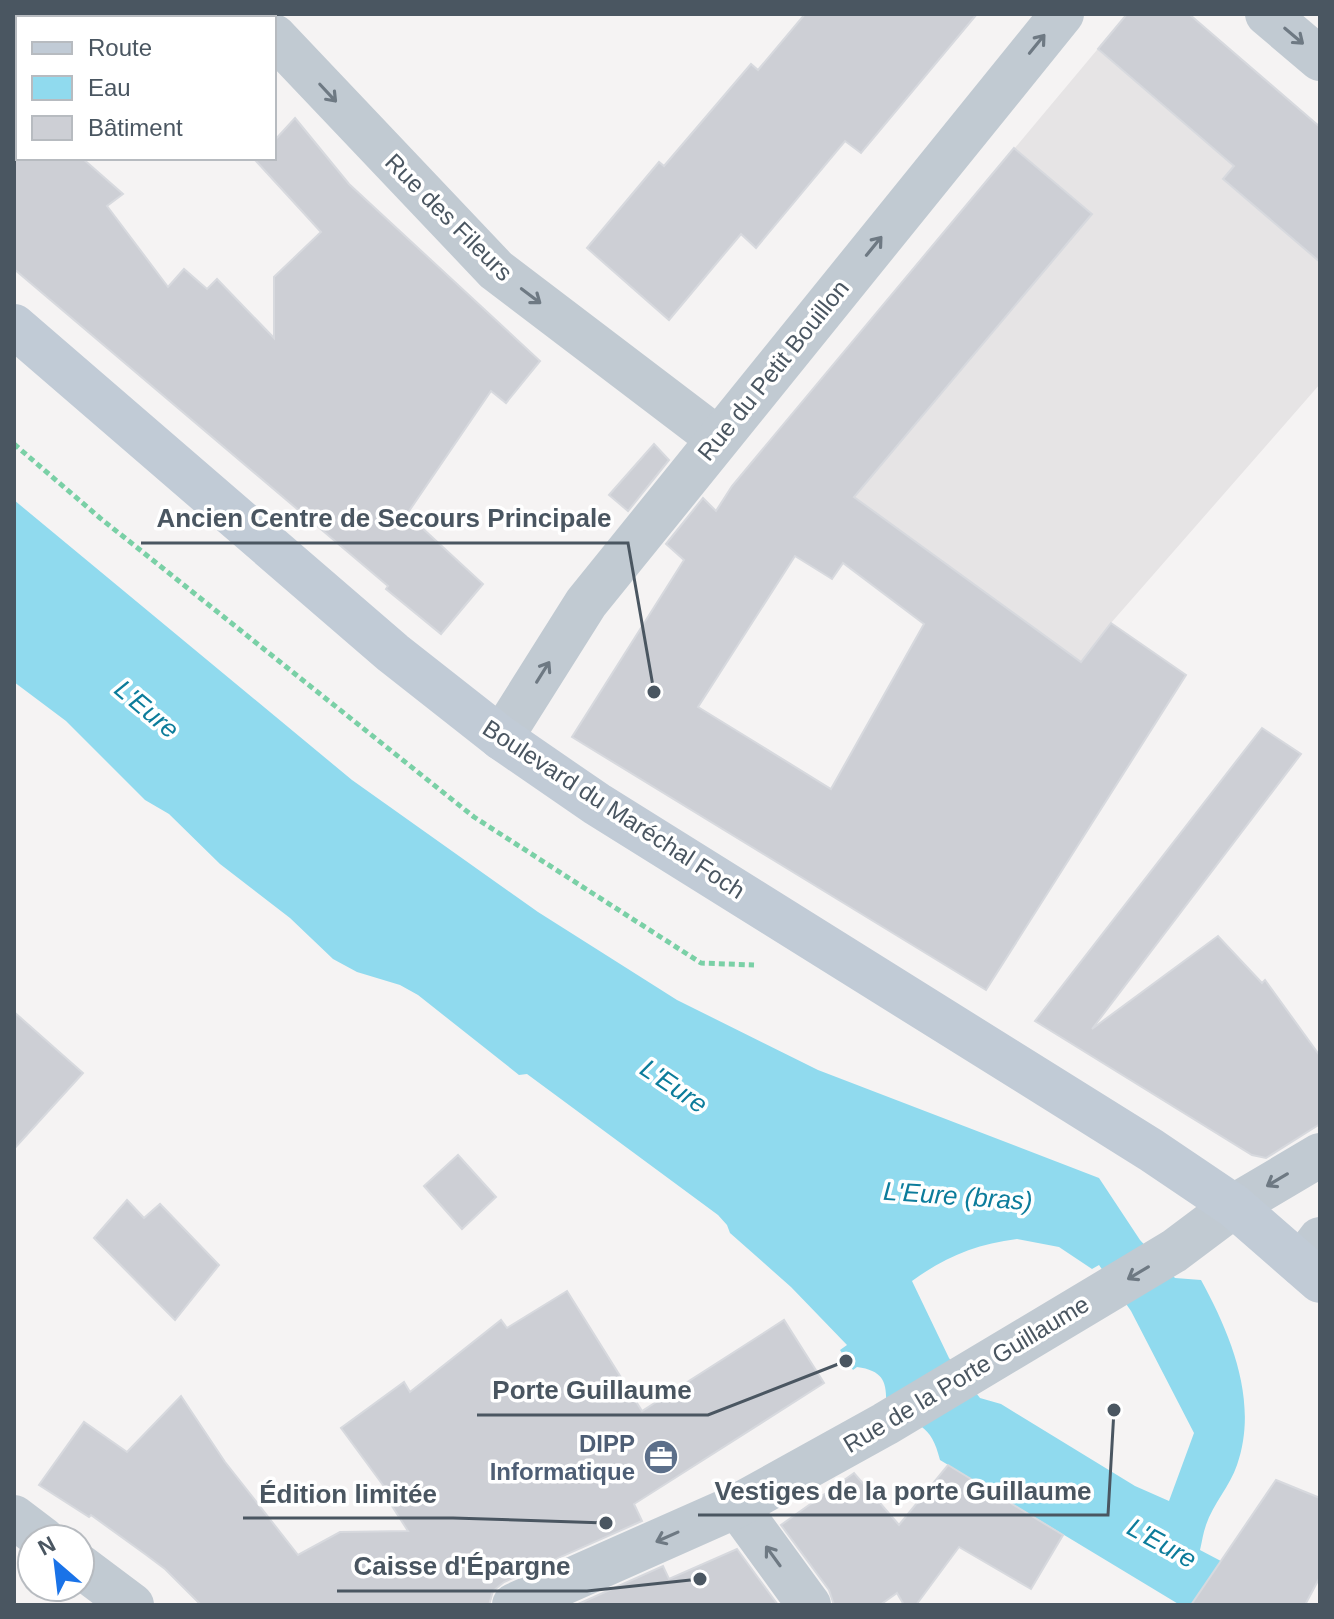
<svg xmlns="http://www.w3.org/2000/svg" width="1334" height="1619" font-family="Arial,sans-serif">
<style>
.education{fill:#e6e4e5}
.water{fill:#90daee;fill-rule:evenodd}
.building{fill:#cdcfd5;stroke:#d7d9de;stroke-width:2;fill-rule:evenodd}
.lines{fill:none;stroke-linecap:round;stroke-linejoin:round}
.path{stroke:#7ad0a6;stroke-width:5;stroke-dasharray:6 4;stroke-linecap:butt}
.minor{stroke:#c1cad2;stroke-width:44}
.tertiary{stroke:#c1cad2;stroke-width:44}
.secondary{stroke:#c1cbd6;stroke-width:44}
.oneway{stroke:#6e7983}
.labels{text-anchor:middle;dominant-baseline:central;stroke-width:7;stroke-linejoin:round;paint-order:stroke}
.street-label{font-size:24px;fill:#4a5661;stroke:#fff}
.service-label{font-size:24px;font-weight:bold;fill:#4e5e75;stroke:#fff;text-anchor:end}
.water-label{font-size:26px;font-style:italic;fill:#0c7c9b;stroke:#fff}
.leader{fill:none;stroke:#4a5661;stroke-width:3}
.callout-dot{fill:#4a5661;stroke:#fff;stroke-width:3}
.callout-label{font-size:26px;text-anchor:middle;font-weight:bold;fill:#4a5661;stroke:#fff;stroke-width:7;stroke-linejoin:round;paint-order:stroke}
</style>
<rect width="100%" height="100%" fill="#f5f3f3"/>
<!-- education -->
<polygon class="education" points="1127,14 1189,14 1320,127 1320,384 1111,623 1077,724 924,624 843,563 732,486"/>
<!-- water -->
<path class="water" d="M 14,500 L 352,780 L 538,912 L 677,1000 L 818,1070 L 1099,1178 L 1140,1240 L 1175,1278 L 1201,1280 C 1231,1335 1259,1402 1237,1465 C 1230,1486 1213,1504 1206,1525 C 1203,1533 1202,1542 1200,1550 L 1304,1605 L 1180,1605 L 940,1460 C 931,1423 918,1425 886,1410 C 887,1384 886,1371 857,1367 L 853,1370 L 840,1350 L 847,1345 L 791,1287 L 730,1233 L 727,1225 L 718,1215 L 527,1074 L 519,1075 L 418,995 L 400,985 L 357,972 L 333,959 L 290,918 L 220,864 L 169,814 L 145,800 L 66,721 L 14,682 ZM 1017,1239 L 1059,1247 L 1092,1269 L 1099,1265 L 1131,1311 L 1194,1433 L 1169,1501 L 1135,1486 L 1001,1404 L 980,1398 L 949,1358 L 912,1281 C 945,1257 976,1244 1017,1239 Z"/>
<!-- building -->
<g class="building">
<polygon points="805,14 977,14 861,153 845,141 756,248 741,234 669,320 587,248 659,162 664,166 751,64 758,70"/>
<polygon points="1127,14 1189,14 1320,127 1320,262 1223,179 1234,166 1098,49"/>
<polygon points="295,118 349,184 540,361 506,403 491,391 407,514 483,584 441,634 386,589 388,586 14,269 14,158 82,158 123,194 107,206 168,287 184,269 207,289 217,279 274,338 274,277 321,232 256,161 259,158 274,158 274,141"/>
<path d="M 1014,148 L 1092,214 L 854,497 L 1081,662 L 1111,623 L 1186,675 L 986,990 L 572,737 L 684,560 L 666,544 L 703,498 L 716,511 L 732,486 ZM 795,556 L 832,579 L 843,563 L 924,624 L 831,789 L 698,707 Z"/>
<polygon points="654,444 669,460 628,511 609,495"/>
<polygon points="1262,728 1301,754 1092,1029 1218,936 1262,983 1265,980 1320,1056 1320,1124 1266,1158 1252,1155 1035,1021"/>
<polygon points="14,1012 83,1073 14,1149"/>
<polygon points="458,1155 496,1197 462,1229 424,1186"/>
<polygon points="127,1200 144,1218 160,1204 219,1265 175,1320 94,1238"/>
<polygon points="567,1291 642,1411 784,1320 824,1383 634,1504 642,1521 504,1582 493,1591 489,1605 201,1605 165,1569 145,1554 91,1515 89,1517 39,1485 84,1422 127,1452 181,1396 225,1462 298,1555 340,1532 408,1531 390,1503 394,1500 341,1428 404,1382 410,1392 501,1320 507,1328"/>
<polygon points="948,1465 1063,1535 1031,1589 959,1547 916,1605 904,1605 897,1593 880,1605 834,1605 829,1590 781,1525 854,1473 899,1525"/>
<polygon points="1276,1480 1320,1498 1320,1577 1305,1605 1191,1605"/>
<polygon points="737,1549 778,1605 576,1605 663,1566 669,1579"/>
</g>
<g class="lines">
<!-- path -->
<polyline class="path" points="14,444 100,518 474,817 701,963 754,965"/>
<!-- minor -->
<g class="minor">
<polyline points="1267,14 1320,59"/>
<polyline points="274,36 496,270 717,438"/>
<polyline points="501,738 586,603 1062,14"/>
<polyline points="737,1506 809,1605"/>
<polyline points="14,1517 43,1539"/>
<polyline points="80,1566 132,1605"/>
<polyline points="514,1605 737,1506 885,1424 1174,1251 1234,1206"/>
</g>
<!-- tertiary -->
<g class="tertiary">
<polyline points="1234,1206 1320,1155"/>
<polyline points="1301,1264 1320,1239"/>
</g>
<!-- secondary -->
<polyline class="secondary" points="14,326 393,653 501,738 597,804 1151,1150 1234,1206 1320,1281"/>
</g>
<!-- one-way arrows -->
<defs><path id="oneway-shaft" d="M-6 0H5M1.5-3L5.5 0L1.5 3" fill="none" stroke-width="1.6" stroke-linecap="round" stroke-linejoin="round" transform="scale(2)"/></defs>
<g class="oneway">
<use href="#oneway-shaft" transform="translate(1294 36) rotate(40)"/>
<use href="#oneway-shaft" transform="translate(1037 44) rotate(-51)"/>
<use href="#oneway-shaft" transform="translate(328 93) rotate(47)"/>
<use href="#oneway-shaft" transform="translate(874 246) rotate(-51)"/>
<use href="#oneway-shaft" transform="translate(531 296) rotate(37)"/>
<use href="#oneway-shaft" transform="translate(543 672) rotate(-58)"/>
<use href="#oneway-shaft" transform="translate(1277 1180) rotate(149)"/>
<use href="#oneway-shaft" transform="translate(1138 1273) rotate(149)"/>
<use href="#oneway-shaft" transform="translate(667 1537) rotate(156)"/>
<use href="#oneway-shaft" transform="translate(773 1556) rotate(-126)"/>
</g>
<!-- icons -->
<defs>
<g id="office-disc" transform="scale(1.8)"><circle r="9.5" fill="#5c6f8a" stroke="#fff"/><path d="M-6-3h4V-5.5h4V-3h4V5H-6ZM-1-4.5V-3h2v-1.5ZM-6 0V1H6V0Z" fill="#fff"/></g>
</defs>
<g fill-rule="evenodd">
<use href="#office-disc" x="661" y="1457"/>
</g>
<g class="labels">
<!-- street labels -->
<g class="street-label">
<text transform="translate(449 217) rotate(45)">Rue des Fileurs</text>
<text transform="translate(773 370) rotate(-51)">Rue du Petit Bouillon</text>
<text transform="translate(614 809) rotate(33)">Boulevard du Maréchal Foch</text>
<text transform="translate(966 1374) rotate(-31)">Rue de la Porte Guillaume</text>
</g>
<!-- service labels -->
<g class="service-label">
<text x="635" y="1443">DIPP<tspan x="635" dy="28">Informatique</tspan></text>
</g>
<!-- water labels -->
<g class="water-label">
<text transform="translate(147 709) rotate(40)">L'Eure</text>
<text transform="translate(674 1086) rotate(34)">L'Eure</text>
<text transform="translate(958 1196) rotate(4)">L'Eure (bras)</text>
<text transform="translate(1162 1543) rotate(29)">L'Eure</text>
</g>
</g>
<!-- callouts -->
<path class="leader" d="M654 692L628 543H141M846 1361L708 1415H477M1114 1410L1108 1515H698M606 1523L453 1518H243M700 1579L587 1591H337"/>
<g class="callout-dot">
<circle cx="654" cy="692" r="8"/>
<circle cx="846" cy="1361" r="8"/>
<circle cx="1114" cy="1410" r="8"/>
<circle cx="606" cy="1523" r="8"/>
<circle cx="700" cy="1579" r="8"/>
</g>
<g class="callout-label">
<text x="384" y="527">Ancien Centre de Secours Principale</text>
<text x="592" y="1399">Porte Guillaume</text>
<text x="903" y="1500">Vestiges de la porte Guillaume</text>
<text x="348" y="1503">Édition limitée</text>
<text x="462" y="1575">Caisse d'Épargne</text>
</g>
<!-- border -->
<rect width="1334" height="1619" fill="none" stroke="#4a5661" stroke-width="32"/>
<!-- legend -->
<rect x="16" y="16" width="260" height="144" fill="#ffffff" stroke="#b7bbc0" stroke-width="2"/>
<rect x="32" y="42" width="40" height="12" fill="#c1cbd6" stroke="#b7bbc0" stroke-width="2"/>
<text x="88" y="56" font-size="24" fill="#4a5661">Route</text>
<rect x="32" y="76" width="40" height="24" fill="#90daee" stroke="#b7bbc0" stroke-width="2"/>
<text x="88" y="96" font-size="24" fill="#4a5661">Eau</text>
<rect x="32" y="116" width="40" height="24" fill="#cdcfd5" stroke="#b7bbc0" stroke-width="2"/>
<text x="88" y="136" font-size="24" fill="#4a5661">Bâtiment</text>
<!-- north arrow -->
<g transform="translate(56 1563) rotate(332)"><circle r="38" fill="#ffffff" stroke="#b7bbc0" stroke-width="2"/>
<path d="M0-6L14 30L0 20L-14 30Z" fill="#1a73e8"/>
<text y="-12" font-size="22" font-weight="bold" text-anchor="middle" fill="#4a5661">N</text>
</g>
</svg>
